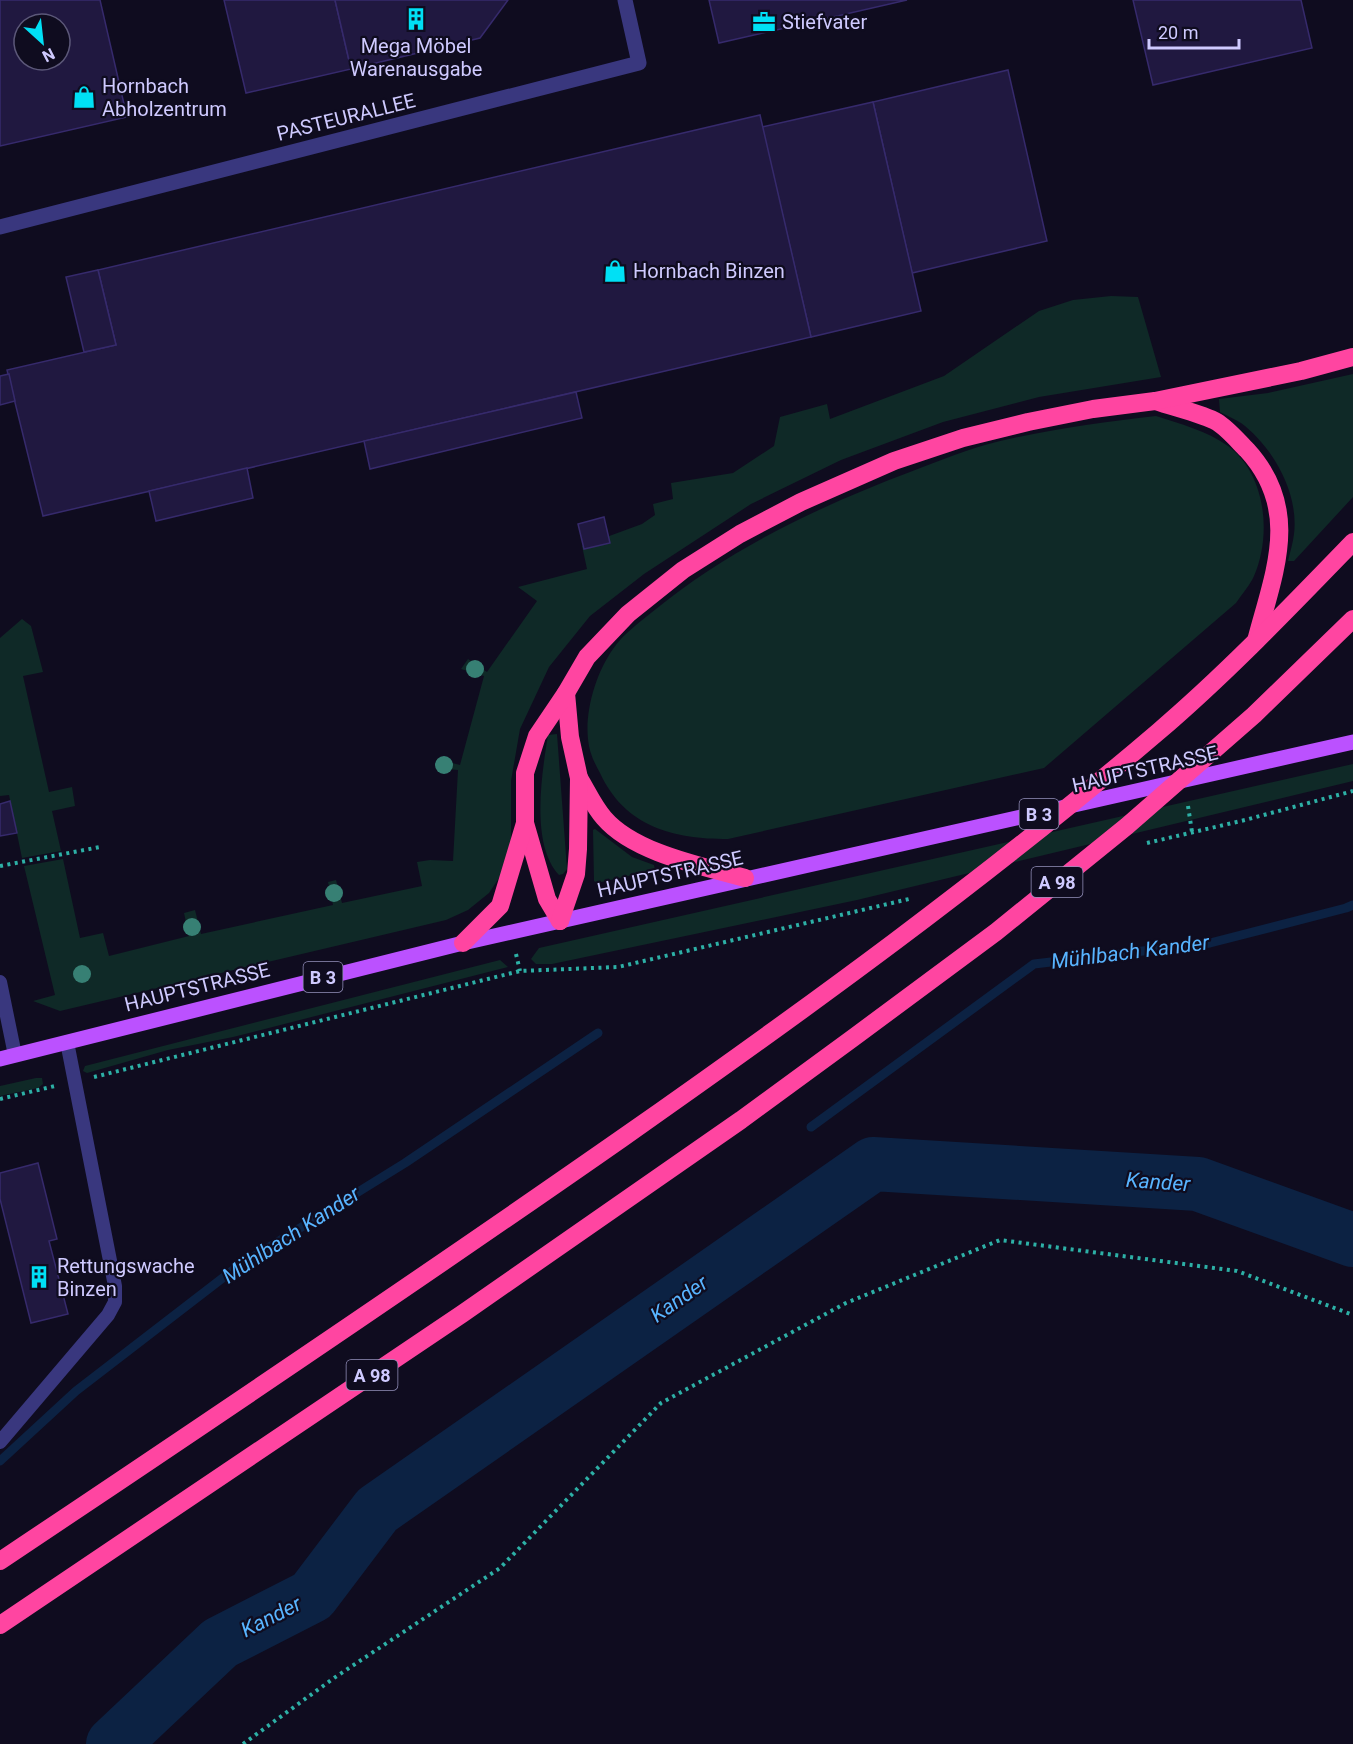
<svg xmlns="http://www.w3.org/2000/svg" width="1353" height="1744" font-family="Roboto,sans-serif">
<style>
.green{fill:#0f2927}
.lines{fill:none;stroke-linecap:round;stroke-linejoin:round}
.stream{stroke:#0c2243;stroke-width:9}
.river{stroke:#0c2243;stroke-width:54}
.building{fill:#201840;stroke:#362a6c;stroke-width:1.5;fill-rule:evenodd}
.path{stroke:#2db0a6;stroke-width:4;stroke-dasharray:3 4.5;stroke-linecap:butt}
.lane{stroke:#39377e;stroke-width:14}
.street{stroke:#39377e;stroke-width:15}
.primary{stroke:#bb51ff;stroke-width:15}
.highway{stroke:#ff45a1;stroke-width:18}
.tree{fill:#378074}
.labels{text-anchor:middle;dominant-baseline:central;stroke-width:4.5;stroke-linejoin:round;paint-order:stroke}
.shield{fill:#0f0c1f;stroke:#9591bc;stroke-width:1.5}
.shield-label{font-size:18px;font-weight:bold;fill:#cfcaff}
.poi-label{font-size:20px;fill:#cfcaff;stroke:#0f0c1f;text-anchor:start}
.street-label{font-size:20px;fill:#cfcaff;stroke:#0f0c1f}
.water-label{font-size:21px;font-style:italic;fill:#58b4ff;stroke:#0f0c1f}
</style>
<rect width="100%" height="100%" fill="#0f0c1f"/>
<!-- green -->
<g class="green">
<polygon points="1111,296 1138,297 1161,377 1039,397 943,422 841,460 751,504 644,574 590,616 549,667 520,729 511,781 511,842 501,875 489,893 468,910 446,920 60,1011 33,1001 55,995 24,866 63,859 80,938 103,933 109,956 189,936 184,913 195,910 201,934 333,905 328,882 336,880 342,903 422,886 417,862 430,860 453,861 458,770 436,768 437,759 460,765 484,676 461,669 468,659 487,672 537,601 518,587 587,569 582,546 642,524 655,515 653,504 673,499 671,483 733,473 774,446 780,417 827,404 830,419 944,376 1039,311 1073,300"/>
<path d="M 1353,374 L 1353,497 L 1294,561 L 1288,561 C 1290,552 1293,543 1294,534 C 1299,493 1273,447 1241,423 C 1235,419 1227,416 1220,412 L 1219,399 L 1268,393 Z"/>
<path d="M 1156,416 C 1181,424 1207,431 1228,446 C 1266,474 1272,535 1254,576 C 1250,585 1242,594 1236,603 L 1044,768 L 728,839 C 673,839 625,827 600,773 C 594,762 589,752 588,739 C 585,710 596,673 613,649 C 623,634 641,621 656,609 C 731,548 820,506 910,472 C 939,461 970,448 1000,441 C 1052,429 1104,422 1156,416 Z"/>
<polygon points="22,619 31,626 43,672 23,676 49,792 72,787 75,806 52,811 61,851 22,858 9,795 0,796 0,638"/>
<path d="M 557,734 L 567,869 L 563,874 L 559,875 C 530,844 542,773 548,735 Z"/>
<polygon points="1353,764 1353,781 857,900 552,964 536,964 531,959 539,948"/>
<polygon points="595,829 632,857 654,865 655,870 597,883 594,881 593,830"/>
<polygon points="500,960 508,967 233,1037 168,1050 87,1073 83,1071 85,1066"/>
<polygon points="36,1078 42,1078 43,1084 38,1088 0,1096 0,1086"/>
</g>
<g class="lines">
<!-- stream -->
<g class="stream">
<polyline points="811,1127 1034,964 1210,943 1346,908 1353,905"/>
<polyline points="0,1461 76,1391 237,1267 405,1163 598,1033"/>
</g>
<!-- river -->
<polyline class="river" points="113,1744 220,1643 312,1596 377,1510 873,1164 1198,1184 1353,1240"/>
</g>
<!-- building -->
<g class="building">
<path d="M 0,0 L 100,0 L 127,117 L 0,146 ZM 24,24 L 60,24 L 60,60 L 24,60 Z"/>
<polygon points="224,0 335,0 351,69 246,93"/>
<polygon points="335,0 508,0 480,38 351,69"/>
<polygon points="709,0 907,0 719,43"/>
<polygon points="1133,0 1301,0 1312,48 1153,85"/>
<polygon points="1008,70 1047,241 912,273 873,102"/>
<polygon points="873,102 921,311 811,337 762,127"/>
<polygon points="760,115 811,337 43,516 7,370 116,345 98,270"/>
<polygon points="98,270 116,345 84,352 66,277"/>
<polygon points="9,374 15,401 0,405 0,376"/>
<polygon points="576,392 582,418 370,469 364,441"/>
<polygon points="247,468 253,498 156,521 149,491"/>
<polygon points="604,517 610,543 584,549 578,524"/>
<polygon points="10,801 17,833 0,836 0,804"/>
<polygon points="38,1163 57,1239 49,1241 68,1314 31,1323 0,1199 0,1173"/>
</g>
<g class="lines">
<!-- path -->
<g class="path">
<polyline points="1188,806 1192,832"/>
<polyline points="1147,843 1245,820 1353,791"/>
<polyline points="0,866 100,847"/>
<polyline points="516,954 520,971"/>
<polyline points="94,1077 520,971 618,967 909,899"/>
<polyline points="0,1099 55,1086"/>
<polyline points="243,1744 334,1678 500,1568 661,1403 846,1303 1000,1240 1237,1271 1353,1315"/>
</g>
<!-- lane -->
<g class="lane">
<polyline points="0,982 15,1055"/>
<polyline points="0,1442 108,1315 115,1302 115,1286 67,1042"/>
</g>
<!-- street -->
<polyline class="street" points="0,227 639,63 625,0"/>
<!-- primary -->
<polyline class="primary" points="0,1059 463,943 1353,742"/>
<!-- highway -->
<g class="highway">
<path d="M 1156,401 C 1172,407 1203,414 1217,422 C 1227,428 1238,441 1247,450 C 1302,510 1274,572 1256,641"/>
<path d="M 579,778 C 587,791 594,807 604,818 C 634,853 702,866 745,878"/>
<polyline points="525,823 547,899 560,921"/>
<polyline points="560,921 576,874 578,849 579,778 570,737 566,693"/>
<polyline points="463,943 500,906 525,823 525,773 537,736 566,693 587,657 628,614 683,570 740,534 801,502 894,461 963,438 1028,422 1093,409 1155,401 1301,371 1353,357"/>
<path d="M 0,1561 C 208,1422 416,1282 621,1139 C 805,1010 987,878 1158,732 C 1227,673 1290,607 1353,542"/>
<polyline points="0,1625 462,1314 741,1120 853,1038 996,932 1127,826 1254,715 1353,619"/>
</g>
</g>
<!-- trees -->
<g class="tree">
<circle cx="475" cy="669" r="9"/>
<circle cx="444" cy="765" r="9"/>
<circle cx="334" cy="893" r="9"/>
<circle cx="192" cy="927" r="9"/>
<circle cx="82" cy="974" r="9"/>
</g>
<!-- icons -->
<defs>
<g id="building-bare" transform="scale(1.8)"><path d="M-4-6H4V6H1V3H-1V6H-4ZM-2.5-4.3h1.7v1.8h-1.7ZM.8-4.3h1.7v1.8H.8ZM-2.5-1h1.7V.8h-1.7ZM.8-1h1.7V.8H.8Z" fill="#00e0f5" stroke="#0f0c1f" stroke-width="2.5" paint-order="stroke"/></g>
<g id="office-bare" transform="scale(1.8)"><path d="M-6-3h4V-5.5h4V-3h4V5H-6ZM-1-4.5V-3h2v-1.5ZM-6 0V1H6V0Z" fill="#00e0f5" stroke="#0f0c1f" stroke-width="2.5" paint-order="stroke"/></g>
<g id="shop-bare" transform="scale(1.8)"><path d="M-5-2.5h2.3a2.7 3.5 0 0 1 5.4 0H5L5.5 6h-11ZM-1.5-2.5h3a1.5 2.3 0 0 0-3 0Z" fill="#00e0f5" stroke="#0f0c1f" stroke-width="2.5" paint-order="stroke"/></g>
</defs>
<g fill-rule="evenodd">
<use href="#building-bare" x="416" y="19"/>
<use href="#office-bare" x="764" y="22"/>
<use href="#shop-bare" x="84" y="97"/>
<use href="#shop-bare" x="615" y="271"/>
<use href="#building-bare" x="39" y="1277"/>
</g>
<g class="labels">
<!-- shield labels -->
<g class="shield">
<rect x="1019.5" y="799" width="39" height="30" rx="4.5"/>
<rect x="1031.5" y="867" width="51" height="30" rx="4.5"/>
<rect x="303.5" y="962" width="39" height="30" rx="4.5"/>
<rect x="346.5" y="1360" width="51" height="30" rx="4.5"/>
</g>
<g class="shield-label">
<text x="1039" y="814">B 3</text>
<text x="1057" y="882">A 98</text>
<text x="323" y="977">B 3</text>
<text x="372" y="1375">A 98</text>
</g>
<!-- poi labels -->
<g class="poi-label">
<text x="782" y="22">Stiefvater</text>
<text x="416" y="46" text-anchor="middle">Mega Möbel<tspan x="416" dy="23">Warenausgabe</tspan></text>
<text x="102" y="86">Hornbach<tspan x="102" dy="23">Abholzentrum</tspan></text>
<text x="633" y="271">Hornbach Binzen</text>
<text x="57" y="1266">Rettungswache<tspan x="57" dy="23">Binzen</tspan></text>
</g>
<!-- street labels -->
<g class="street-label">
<text transform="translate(346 117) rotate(-14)">PASTEURALLEE</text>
<text transform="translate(1145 769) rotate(-13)">HAUPTSTRASSE</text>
<text transform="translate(670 874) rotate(-13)">HAUPTSTRASSE</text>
<text transform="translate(197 987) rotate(-14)">HAUPTSTRASSE</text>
</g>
<!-- water labels -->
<g class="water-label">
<text transform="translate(1130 952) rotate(-7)">Mühlbach Kander</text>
<text transform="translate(1158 1182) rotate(4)">Kander</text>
<text transform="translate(291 1235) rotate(-33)">Mühlbach Kander</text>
<text transform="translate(679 1299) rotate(-35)">Kander</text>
<text transform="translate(271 1617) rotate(-27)">Kander</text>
</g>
</g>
<!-- north arrow -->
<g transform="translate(42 42) rotate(153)"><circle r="28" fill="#0f0c1f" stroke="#5c5879" stroke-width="1.5"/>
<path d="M0-4.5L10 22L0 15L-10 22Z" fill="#00e0f5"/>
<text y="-9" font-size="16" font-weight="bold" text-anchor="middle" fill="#cfcaff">N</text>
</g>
<!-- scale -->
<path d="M1149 39v9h90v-9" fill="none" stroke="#cfcaff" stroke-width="3"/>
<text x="1158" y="39" font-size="18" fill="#cfcaff" stroke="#0f0c1f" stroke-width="4.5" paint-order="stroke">20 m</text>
</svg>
